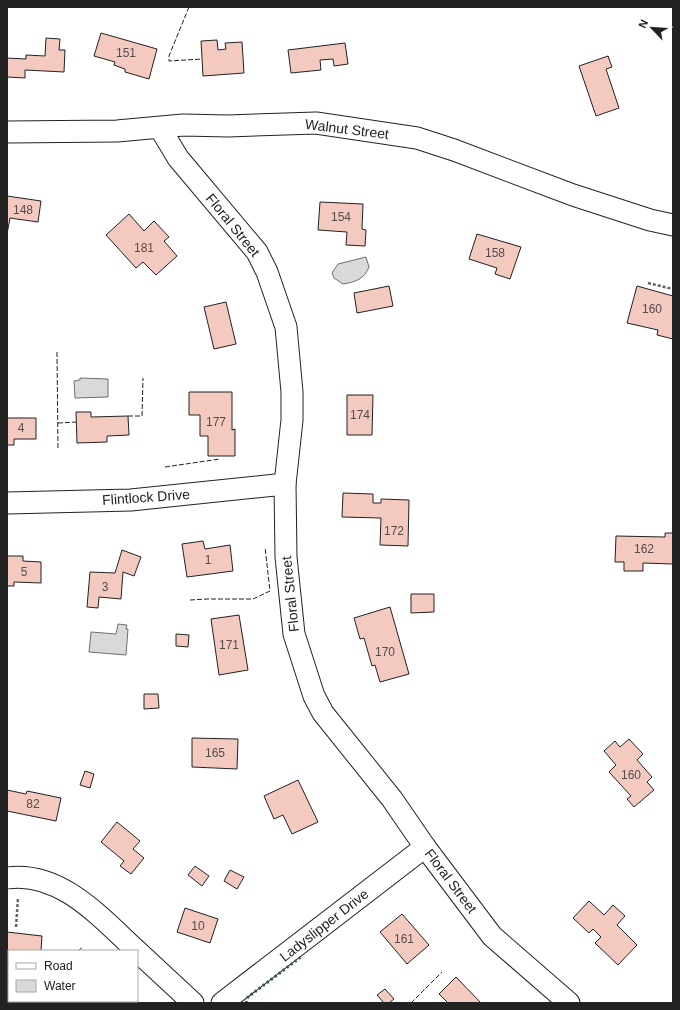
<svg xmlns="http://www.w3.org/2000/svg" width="680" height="1010" font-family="Arial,sans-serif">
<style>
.water{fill:#d9d9d9;stroke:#6f6f6f}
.building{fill:#f3c9c0;stroke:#222}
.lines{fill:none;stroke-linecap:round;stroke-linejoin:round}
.minor-casing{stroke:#222;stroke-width:23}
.path{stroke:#646464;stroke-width:2.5;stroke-dasharray:3 2;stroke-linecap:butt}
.minor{stroke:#fff;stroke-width:21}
.hedge{stroke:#2f5e38;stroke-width:3;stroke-dasharray:2 3;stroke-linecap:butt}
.fence{stroke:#222;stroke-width:1;stroke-dasharray:5 2;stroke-linecap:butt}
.labels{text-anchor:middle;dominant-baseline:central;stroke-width:3;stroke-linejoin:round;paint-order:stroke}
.number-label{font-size:12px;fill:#564c4a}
.street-label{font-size:14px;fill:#222;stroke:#fff}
</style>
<rect width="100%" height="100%" fill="#fff"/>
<!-- water -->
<g class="water">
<path d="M 366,257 L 369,267 C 364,279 356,282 343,284 L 334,278 L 332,273 L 338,264 Z"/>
<polygon points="80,378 108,379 108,397 75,398 74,381 80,380"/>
<polygon points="118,624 127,625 126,629 128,629 126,655 89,652 91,632 116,634"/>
</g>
<!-- building -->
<g class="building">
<polygon points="101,33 157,49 149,79 125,72 125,69 114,65 115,62 94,56"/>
<polygon points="46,38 60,39 59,50 65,50 64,72 25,70 25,78 7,77 7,58 26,59 26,55 45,56"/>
<polygon points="217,40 218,50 226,49 225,43 242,42 244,73 203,76 201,41"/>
<polygon points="345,43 348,64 334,66 333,59 320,60 321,70 291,73 288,50"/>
<polygon points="608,56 612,67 606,69 619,108 596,116 579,66"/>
<polygon points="7,196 41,201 38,222 10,218 7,234"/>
<polygon points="320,202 363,204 362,229 366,230 365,246 346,245 347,232 318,230"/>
<polygon points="129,214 144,231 154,221 169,237 164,241 177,256 156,275 143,262 136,268 106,235"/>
<polygon points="477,234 521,247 510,279 495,274 497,268 469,259"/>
<polygon points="389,286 393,306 357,313 354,293"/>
<polygon points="637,286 673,296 673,339 657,335 658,330 627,323"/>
<polygon points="226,302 236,344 214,349 204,307"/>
<polygon points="189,392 232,392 232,430 235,429 235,456 208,456 208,436 200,436 200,415 189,415"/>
<polygon points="347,395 373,395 372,435 347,435"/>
<polygon points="76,412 91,412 91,417 128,416 129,435 107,436 107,442 77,443"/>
<polygon points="7,418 36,418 36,439 14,439 14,445 7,445"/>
<polygon points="343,493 373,494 373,503 381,503 381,499 409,500 408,546 380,545 381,518 342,517"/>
<polygon points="665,533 673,533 673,564 643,563 643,571 624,571 624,562 615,562 616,536 665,537"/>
<polygon points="203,541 205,549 230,545 233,571 187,577 182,544"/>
<polygon points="122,550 141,557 134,576 123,572 121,599 99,597 98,608 87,607 90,572 115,573"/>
<polygon points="7,556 23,556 23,561 41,562 41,583 14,582 14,586 7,586"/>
<polygon points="411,594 434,594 434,612 411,613"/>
<polygon points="390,607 409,674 380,682 375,665 372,666 364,638 360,639 354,618"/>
<polygon points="239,615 248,670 219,675 211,619"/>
<polygon points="176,634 189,635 188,647 176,646"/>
<polygon points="144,694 158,694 159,708 144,709"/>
<polygon points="192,738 238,739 237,769 192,767"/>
<polygon points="629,739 643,754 637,760 652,777 647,782 654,790 634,807 627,799 631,796 609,772 616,765 604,751 615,741 620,747"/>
<polygon points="85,771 94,774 90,788 80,785"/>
<polygon points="298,780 318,822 292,834 283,815 274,819 264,796"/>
<polygon points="7,790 26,794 27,791 61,798 56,821 7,811"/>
<polygon points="117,822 140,841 133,849 144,858 131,874 120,866 124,861 101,842"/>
<polygon points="195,866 209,876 202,886 188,875"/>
<polygon points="230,870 244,877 237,889 224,881"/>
<polygon points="589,901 604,915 613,905 625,916 617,925 637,945 618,965 595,943 601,937 593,929 589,933 573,918"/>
<polygon points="185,908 218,919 210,943 177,932"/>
<polygon points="402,914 429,945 407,964 380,932"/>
<polygon points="7,932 42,936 41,951 9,951 9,972 7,971"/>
<polygon points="456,977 481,1003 448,1003 439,994"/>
<polygon points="385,989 394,999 389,1003 384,1003 377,995"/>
<polygon points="85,1001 124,1001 126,1003 83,1003"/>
</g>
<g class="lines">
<!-- minor casing -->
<g class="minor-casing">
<g id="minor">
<polyline points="160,128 178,158 257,252 267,272 286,327 292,392 292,420 285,484 286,557 294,634 314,696 323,713 392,799 425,847 492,936 569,1003"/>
<polyline points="7,132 117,131 183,125 228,126 316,123 417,138 454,150 573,195 650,220 673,225"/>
<polyline points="7,503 131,500 285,484"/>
<path d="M 7,878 C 60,870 101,918 137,951"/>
<polyline points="137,951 193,1003"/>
<polyline points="222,1003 425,847"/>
</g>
</g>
<!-- path -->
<g class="path">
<polyline points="648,283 673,289"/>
<polyline points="16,927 18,898"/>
</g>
<!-- minor -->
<use href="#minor" class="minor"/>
<!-- hedge -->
<polyline class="hedge" points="246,1003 248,997 301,957"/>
<!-- fence -->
<g class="fence">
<polyline points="189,7 169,56 169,61 202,59"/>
<polyline points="57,352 58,450"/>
<polyline points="128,416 142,416 143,378"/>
<polyline points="58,423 76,422"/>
<polyline points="165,467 220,459"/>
<polyline points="190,600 207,599 253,599 270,591 265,547"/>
<polyline points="78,951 83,947"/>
<polyline points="28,1003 30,1001"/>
<polyline points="411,1003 442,972"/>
</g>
</g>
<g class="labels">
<!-- number labels -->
<g class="number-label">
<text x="126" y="53">151</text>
<text x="23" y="210">148</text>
<text x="341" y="217">154</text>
<text x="144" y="248">181</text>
<text x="495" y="253">158</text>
<text x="652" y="309">160</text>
<text x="360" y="415">174</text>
<text x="216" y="422">177</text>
<text x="21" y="428">4</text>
<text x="394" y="531">172</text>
<text x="644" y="549">162</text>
<text x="208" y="560">1</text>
<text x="24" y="572">5</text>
<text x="105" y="587">3</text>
<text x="229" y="645">171</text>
<text x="385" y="652">170</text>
<text x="215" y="753">165</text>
<text x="631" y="775">160</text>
<text x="33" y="804">82</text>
<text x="198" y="926">10</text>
<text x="404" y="939">161</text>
</g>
<!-- street labels -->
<g class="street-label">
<text transform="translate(347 129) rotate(7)">Walnut Street</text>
<text transform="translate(233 225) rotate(51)">Floral Street</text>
<text transform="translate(146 497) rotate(-4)">Flintlock Drive</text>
<text transform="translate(290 594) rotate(-96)">Floral Street</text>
<text transform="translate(451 881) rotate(53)">Floral Street</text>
<text transform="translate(324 925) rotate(-38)">Ladyslipper Drive</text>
</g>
</g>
<!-- border -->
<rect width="680" height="1010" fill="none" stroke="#222222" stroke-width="16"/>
<!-- legend -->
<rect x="8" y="950" width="130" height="52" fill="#ffffff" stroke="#a7a7a7"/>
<rect x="16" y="963" width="20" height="6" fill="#ffffff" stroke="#a7a7a7"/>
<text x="44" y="970" font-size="12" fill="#222222">Road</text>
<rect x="16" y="980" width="20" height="12" fill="#d9d9d9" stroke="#a7a7a7"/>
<text x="44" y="990" font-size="12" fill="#222222">Water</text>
<!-- north arrow -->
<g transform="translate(652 28) rotate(295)" stroke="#ffffff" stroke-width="3" paint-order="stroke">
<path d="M0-3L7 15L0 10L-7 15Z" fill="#222222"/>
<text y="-6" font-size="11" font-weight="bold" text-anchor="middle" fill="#222222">N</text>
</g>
</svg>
